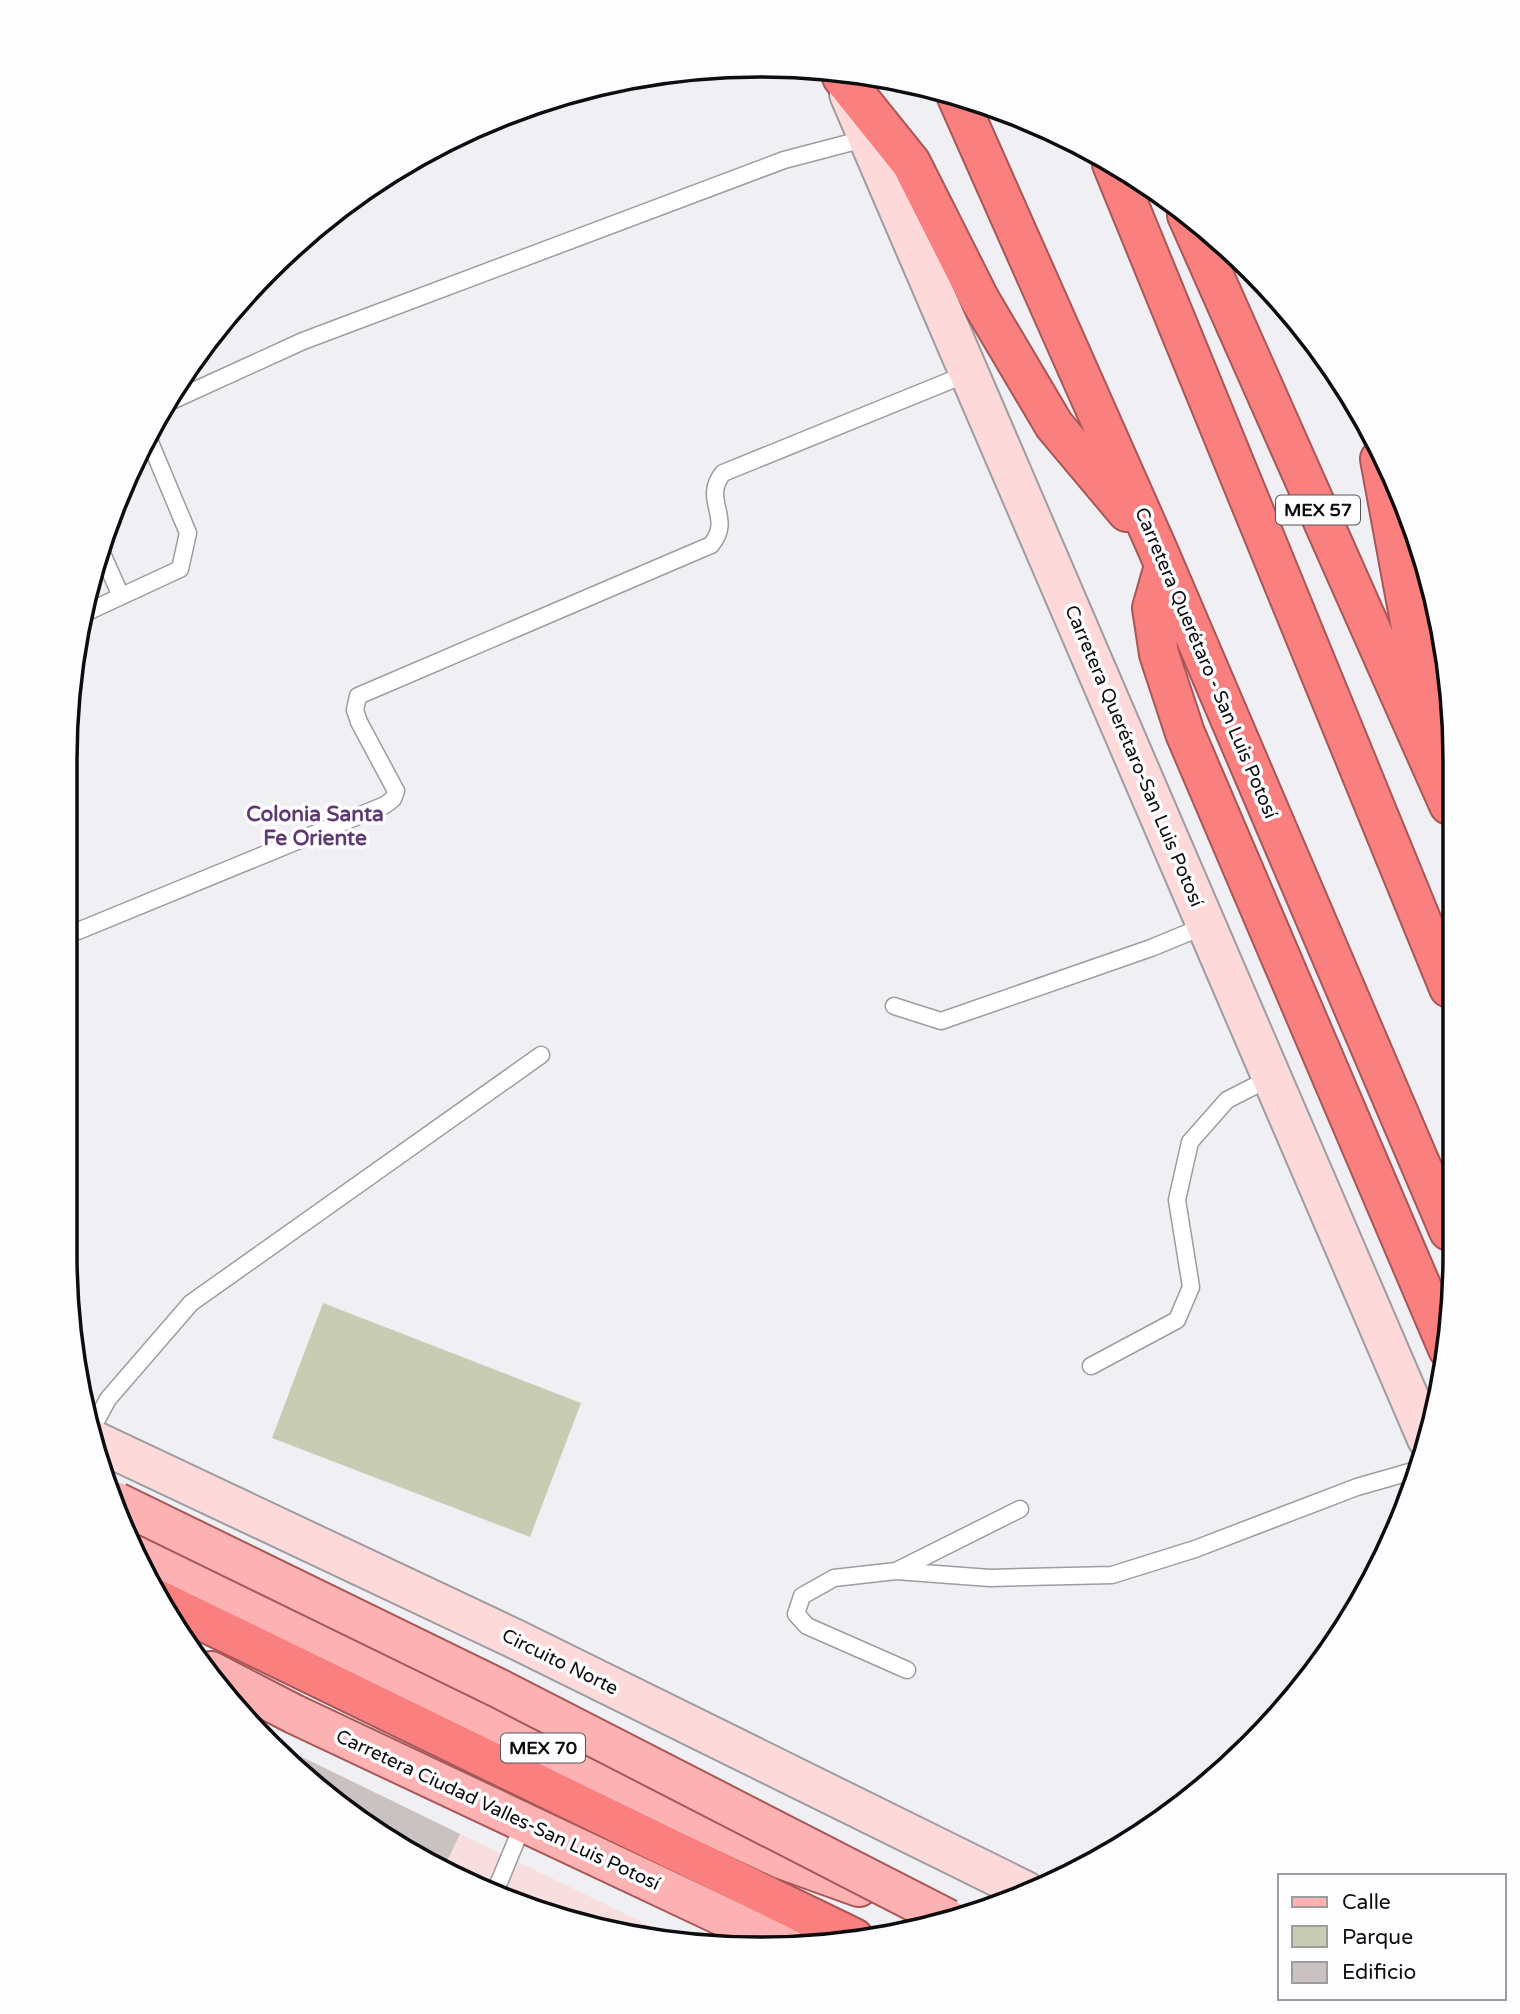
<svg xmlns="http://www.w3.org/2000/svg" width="1520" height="2014" font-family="'Varela Round',sans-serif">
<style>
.industrial{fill:#f9dee0}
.green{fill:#c8ccb3}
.building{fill:#c9c2c1}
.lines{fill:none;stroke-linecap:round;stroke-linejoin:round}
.lane-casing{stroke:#9c9ca1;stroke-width:19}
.secondary-casing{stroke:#9c9ca1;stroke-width:42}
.primary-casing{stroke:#a75757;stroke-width:42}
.highway-casing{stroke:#a75757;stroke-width:42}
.lane{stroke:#fff;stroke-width:16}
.secondary{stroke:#fed9d9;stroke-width:38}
.primary{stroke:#fcb2b2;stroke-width:38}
.highway{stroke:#fa7f7f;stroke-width:38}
.primary-bridge-casing{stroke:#a75757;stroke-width:42;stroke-linecap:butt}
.primary-bridge{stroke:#fcb2b2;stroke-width:38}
.labels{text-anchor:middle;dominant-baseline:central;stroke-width:7;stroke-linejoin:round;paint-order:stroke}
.shield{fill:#fdfdff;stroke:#555456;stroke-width:2}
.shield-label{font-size:18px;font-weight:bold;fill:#0d0c0e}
.street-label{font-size:19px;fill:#0d0c0e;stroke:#fdfdff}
.neighbourhood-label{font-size:21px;font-weight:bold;fill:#5f3a72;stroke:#fdfdff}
.rim{fill:none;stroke:#0d0c0e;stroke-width:3.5}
</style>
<rect width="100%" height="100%" fill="#f0eff4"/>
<!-- industrial -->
<polygon class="industrial" points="263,1738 677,1939 624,1936 452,1877 373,1832 269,1746"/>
<!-- green -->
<polygon class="green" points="323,1303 581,1403 530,1537 272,1438"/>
<!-- building -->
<polygon class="building" points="263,1738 460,1834 442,1871 373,1832 269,1746"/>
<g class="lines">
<!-- lane casing -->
<g class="lane-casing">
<g id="lane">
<polyline points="167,403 303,341 784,160 868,138"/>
<polyline points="100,549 121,596"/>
<polyline points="83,614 180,569 188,533 147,435"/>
<polyline points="66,814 69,812"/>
<path d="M 66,925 L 73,932 L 78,931 L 385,805 L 393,799 L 396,791 L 359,722 L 355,710 L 358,696 L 711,545 C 734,518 701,500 723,473 L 969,373"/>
<polyline points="894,1006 941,1021 1151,948 1207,925"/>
<polyline points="1091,1366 1177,1320 1191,1287 1177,1200 1190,1142 1227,1100 1272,1077"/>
<polyline points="89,1434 108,1399 191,1303 541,1055"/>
<polyline points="898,1570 1020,1509"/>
<polyline points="907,1670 807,1626 796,1614 802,1596 834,1578 896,1571 990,1578 1112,1575 1195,1549 1357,1487 1420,1469"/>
<polyline points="495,1892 524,1822"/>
</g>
</g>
<!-- secondary casing -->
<g class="secondary-casing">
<g id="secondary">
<polyline points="849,94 1427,1439"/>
<polyline points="91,1439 513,1638 1026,1891"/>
</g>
</g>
<!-- primary casing -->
<g class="primary-casing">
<g id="primary">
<polyline points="138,1554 474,1716 781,1859 859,1887"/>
<polyline points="211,1671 294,1714 786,1946"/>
</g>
</g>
<!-- highway casing -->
<g class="highway-casing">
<g id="highway">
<polyline points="842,77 911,163 980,300 1054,425 1127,512"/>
<polyline points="957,97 1157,548 1449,1231"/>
<polyline points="1112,164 1449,988"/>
<polyline points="1187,215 1449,805"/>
<polyline points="1380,459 1429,725"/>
<polyline points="1164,566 1152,608 1159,654 1185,733 1448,1349"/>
<polyline points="157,1599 854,1938"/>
</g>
</g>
<!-- lane -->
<use href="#lane" class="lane"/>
<!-- secondary -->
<use href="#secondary" class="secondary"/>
<!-- primary -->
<use href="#primary" class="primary"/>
<!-- highway -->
<use href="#highway" class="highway"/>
<!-- primary-bridge casing -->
<g class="primary-bridge-casing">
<polyline id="primary-bridge" points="117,1502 502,1690 948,1919"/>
</g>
<!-- primary-bridge -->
<use href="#primary-bridge" class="primary-bridge"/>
</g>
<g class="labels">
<!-- shield labels -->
<g class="shield">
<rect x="1276" y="495.5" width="84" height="29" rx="5"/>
<rect x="501" y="1733.5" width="84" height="29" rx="5"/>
</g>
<g class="shield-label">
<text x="1318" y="510">MEX 57</text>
<text x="543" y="1748">MEX 70</text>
</g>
<!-- street labels -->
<g class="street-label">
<text transform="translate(1206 663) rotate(67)">Carretera Querétaro - San Luis Potosí</text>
<text transform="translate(1134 756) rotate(67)">Carretera Querétaro-San Luis Potosí</text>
<text transform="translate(560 1662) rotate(26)">Circuito Norte</text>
<text transform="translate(498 1810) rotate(25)">Carretera Ciudad Valles-San Luis Potosí</text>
</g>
<!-- neighbourhood labels -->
<g class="neighbourhood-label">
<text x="315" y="814">Colonia Santa<tspan x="315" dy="24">Fe Oriente</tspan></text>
</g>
</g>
<!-- crop -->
<path d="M0 0H1520V2014H0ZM760 77H760A683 683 0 0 1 1443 760V1254A683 683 0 0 1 760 1937H760A683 683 0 0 1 77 1254V760A683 683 0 0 1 760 77Z" fill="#fdfdff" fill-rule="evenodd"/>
<path class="rim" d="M760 77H760A683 683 0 0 1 1443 760V1254A683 683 0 0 1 760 1937H760A683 683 0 0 1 77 1254V760A683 683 0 0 1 760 77Z"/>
<!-- legend -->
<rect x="1278" y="1874" width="228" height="126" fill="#fdfdff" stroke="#9d9d9f" stroke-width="2"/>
<rect x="1292" y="1897" width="35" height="10" fill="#fcb2b2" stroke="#9d9d9f" stroke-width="2"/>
<text x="1342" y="1909" font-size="21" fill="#0d0c0e">Calle</text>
<rect x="1292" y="1926" width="35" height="21" fill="#c8ccb3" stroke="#9d9d9f" stroke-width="2"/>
<text x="1342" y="1944" font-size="21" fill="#0d0c0e">Parque</text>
<rect x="1292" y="1962" width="35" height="21" fill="#c9c2c1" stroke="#9d9d9f" stroke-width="2"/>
<text x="1342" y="1979" font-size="21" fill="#0d0c0e">Edificio</text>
</svg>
